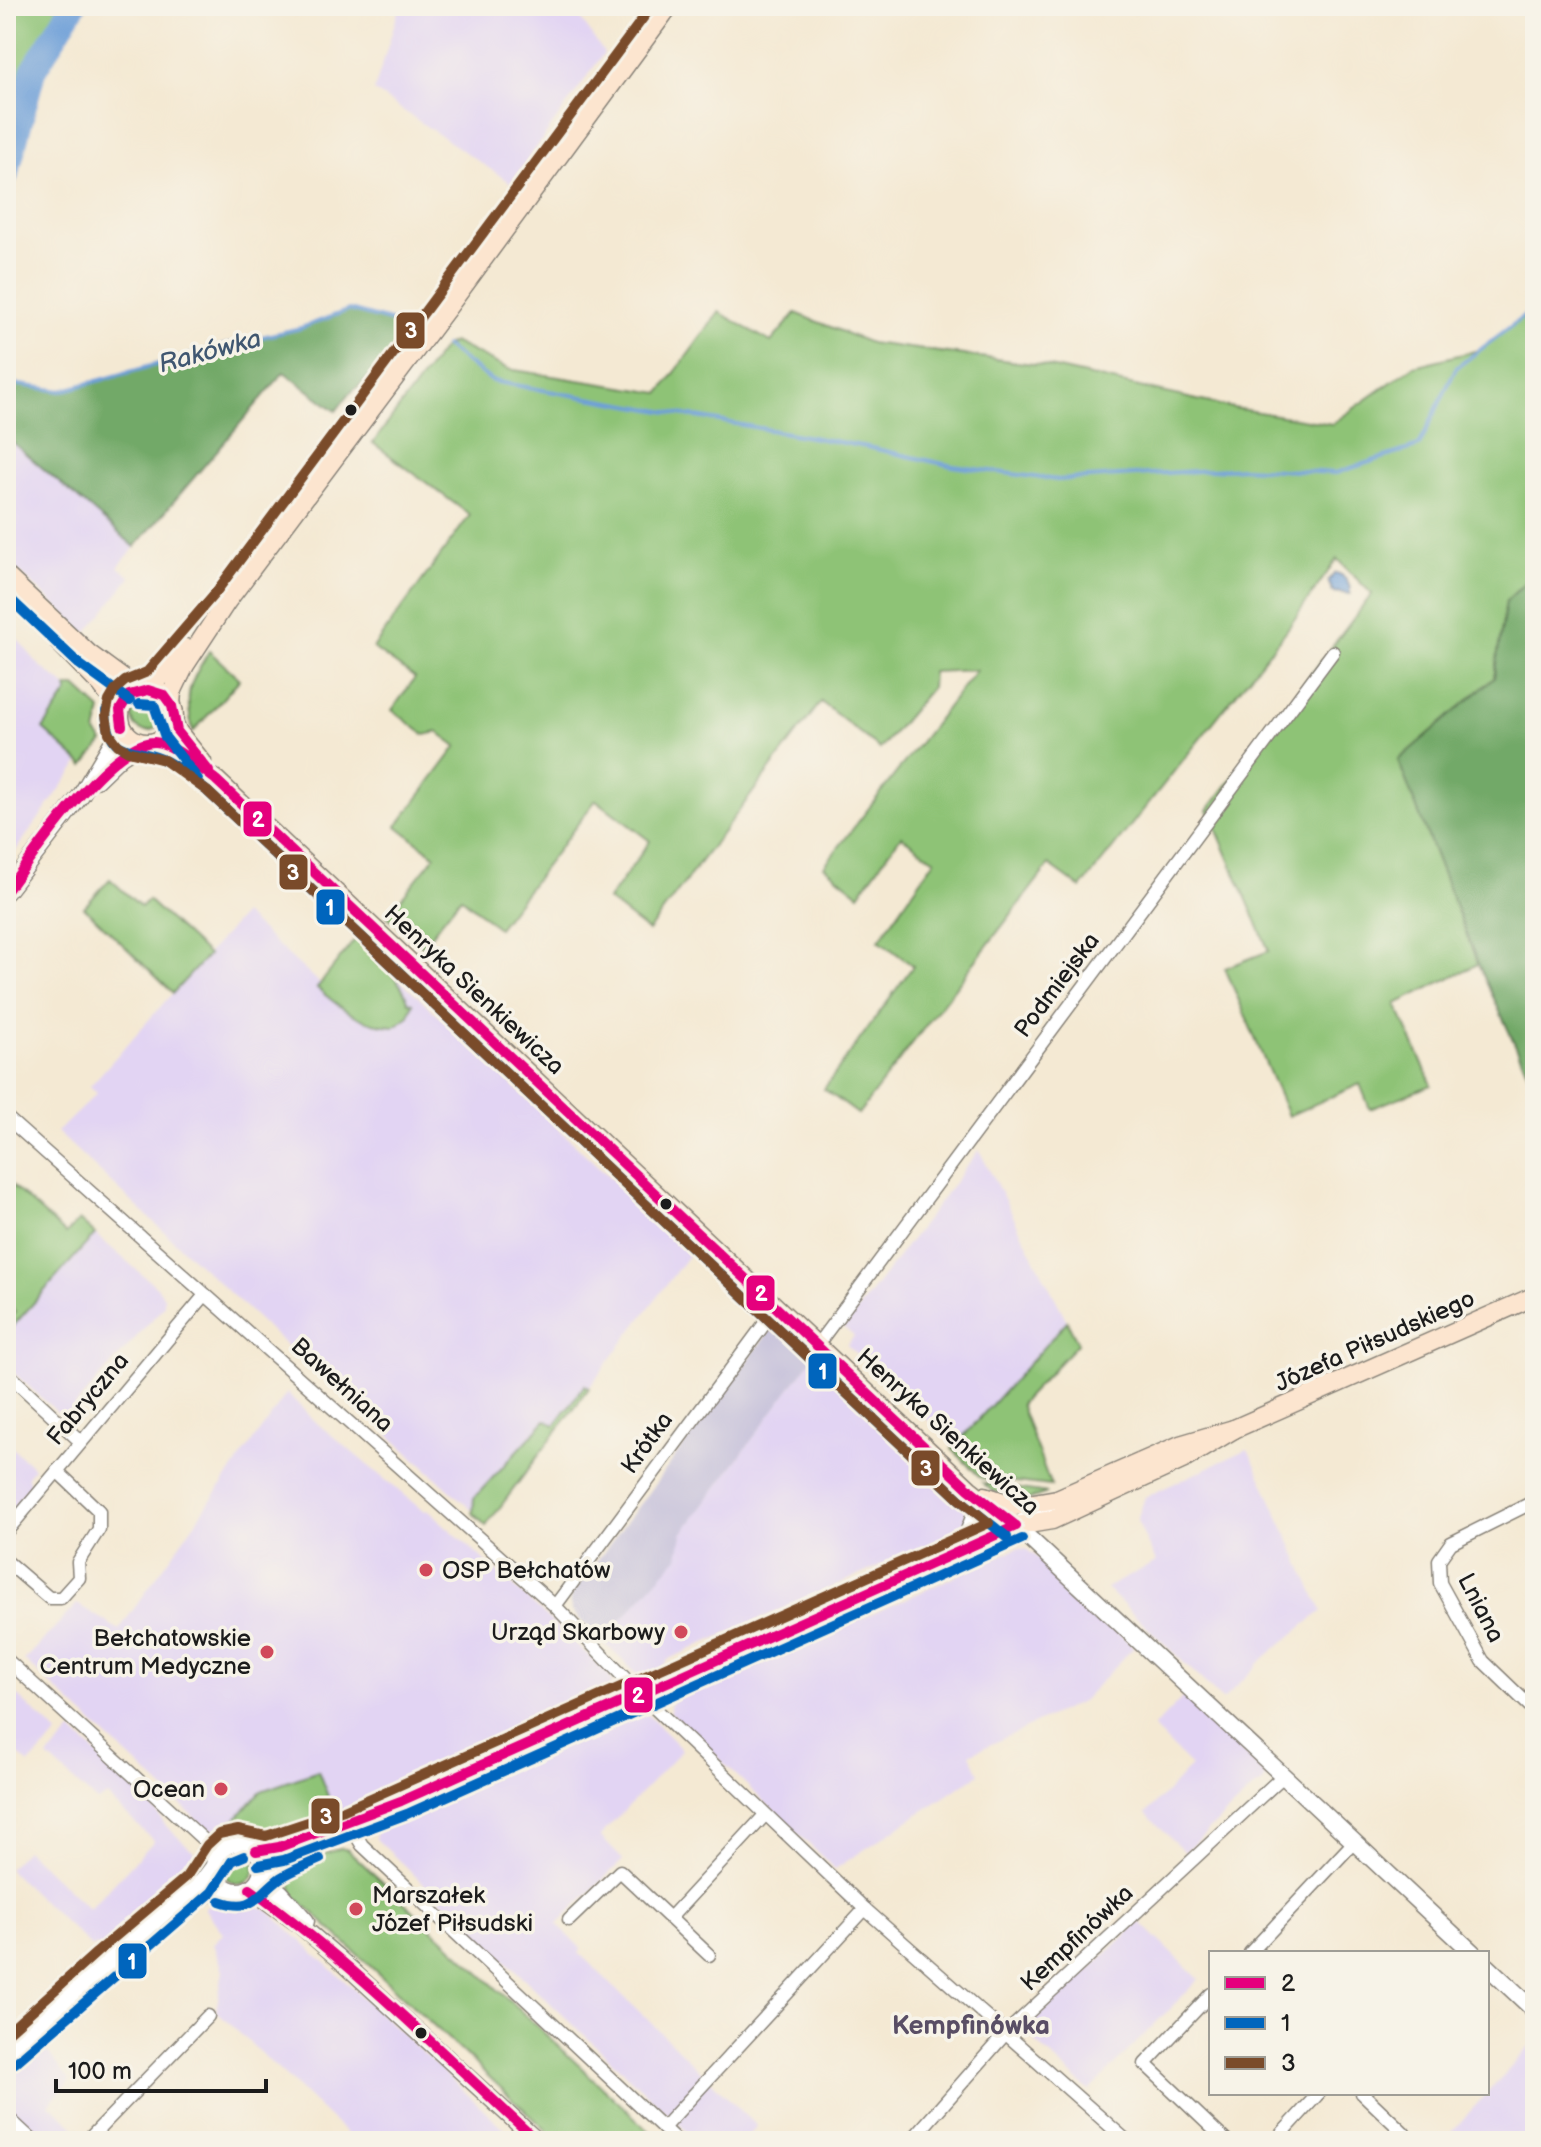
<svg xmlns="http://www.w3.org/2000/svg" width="1541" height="2147" font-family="'Balsamiq Sans',sans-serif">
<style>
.built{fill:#e2d4f3}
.industrial{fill:#c5c0da}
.green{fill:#8ec376;stroke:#557049;stroke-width:2}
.forest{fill:#72a967;stroke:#476242;stroke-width:2}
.water{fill:#6d9fd8;stroke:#445e7a;stroke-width:2}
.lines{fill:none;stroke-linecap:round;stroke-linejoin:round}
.stream{stroke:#6d9fd8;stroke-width:4}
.river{stroke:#6d9fd8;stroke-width:26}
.minor-casing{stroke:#888278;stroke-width:15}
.tertiary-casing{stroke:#888278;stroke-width:19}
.secondary-casing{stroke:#888278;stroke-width:21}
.minor{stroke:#fff;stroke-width:12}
.tertiary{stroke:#fff;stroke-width:16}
.secondary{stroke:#fce5cf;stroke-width:18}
.bus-1-casing{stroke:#f7f3e8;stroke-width:16}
.bus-2-casing{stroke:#f7f3e8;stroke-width:16}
.bus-3-casing{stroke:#f7f3e8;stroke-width:16}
.bus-1{stroke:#e5007d;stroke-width:10}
.bus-2{stroke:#0065bd;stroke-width:10}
.bus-3{stroke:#7a4b2a;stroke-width:10}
.bus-dot{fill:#1c1c1c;stroke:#f7f3e8;stroke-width:3}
.poi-dot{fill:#d1495b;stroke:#f7f3e8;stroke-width:3}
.labels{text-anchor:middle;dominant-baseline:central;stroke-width:7;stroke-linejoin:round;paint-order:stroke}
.street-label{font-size:24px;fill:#1c1c1c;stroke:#f7f3e8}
.poi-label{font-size:24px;fill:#1c1c1c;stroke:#f7f3e8;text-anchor:end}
.water-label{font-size:26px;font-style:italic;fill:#405771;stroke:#f7f3e8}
.neighbourhood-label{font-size:26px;font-weight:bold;fill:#594e65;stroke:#f7f3e8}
.line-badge{stroke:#f7f3e8;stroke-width:3}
.badge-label{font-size:22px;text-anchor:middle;font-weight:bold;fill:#fff}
</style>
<rect width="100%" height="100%" fill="#f7f3e8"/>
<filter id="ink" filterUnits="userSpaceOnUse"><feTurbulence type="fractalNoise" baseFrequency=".0125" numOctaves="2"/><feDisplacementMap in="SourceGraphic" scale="16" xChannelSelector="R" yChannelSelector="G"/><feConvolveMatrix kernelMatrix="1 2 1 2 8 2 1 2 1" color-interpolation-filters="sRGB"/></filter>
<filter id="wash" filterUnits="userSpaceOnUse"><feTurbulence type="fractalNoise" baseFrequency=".006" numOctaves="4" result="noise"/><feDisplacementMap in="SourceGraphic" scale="32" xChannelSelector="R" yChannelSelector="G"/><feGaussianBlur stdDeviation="1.8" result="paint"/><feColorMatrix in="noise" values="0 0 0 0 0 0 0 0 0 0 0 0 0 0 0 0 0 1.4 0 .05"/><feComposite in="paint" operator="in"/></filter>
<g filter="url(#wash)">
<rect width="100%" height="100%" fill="#f4e9d3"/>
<!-- built -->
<g class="built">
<polygon points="400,6 572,6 604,53 511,183 374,91"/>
<polygon points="6,437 135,547 118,567 131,577 86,634 6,559"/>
<polygon points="6,625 40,666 67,687 68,692 43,729 79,763 6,864"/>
<polygon points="243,914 320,984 356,938 690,1253 487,1524 361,1409 303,1361 57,1132 97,1093 90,1086"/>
<polygon points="979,1150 1067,1321 955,1445 847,1345 854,1336 844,1328"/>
<polygon points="95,1234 158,1288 164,1297 164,1306 64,1418 6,1366 6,1334"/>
<polygon points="814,1356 942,1480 962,1503 966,1510 966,1522 962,1530 669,1659 658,1673 644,1677 638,1675 602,1641 677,1557 682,1534"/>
<polygon points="287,1393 318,1424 422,1510 429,1511 500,1574 609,1675 612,1684 606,1691 468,1750 472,1758 277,1839 270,1839 242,1831 222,1834 205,1827 24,1660 77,1604 119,1630"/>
<polygon points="6,1442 34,1468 27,1476 31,1487 6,1515"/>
<polygon points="1248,1449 1322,1611 1265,1657 1223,1700 1106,1588 1156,1562 1137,1521 1145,1497"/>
<polygon points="1018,1548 1026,1549 1039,1559 1134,1647 1081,1702 970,1754 979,1774 835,1869 670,1712 670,1704 679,1697 722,1682"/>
<polygon points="6,1685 58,1734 29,1764 6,1744"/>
<polygon points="1185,1695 1267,1775 1263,1783 1253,1789 1185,1852 1146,1814 1191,1766 1153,1728"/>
<polygon points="636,1711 647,1714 682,1750 600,1836 623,1860 557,1924 582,1949 579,1953 757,2126 743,2141 697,2141 375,1838 377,1830"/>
<polygon points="72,1731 150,1804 167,1827 200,1857 144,1912 104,1947 91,1946 8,1869 26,1850 89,1909 154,1841 107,1796 97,1802 48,1757"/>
<polygon points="218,1902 255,1903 270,1912 518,2141 354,2141 216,2011 223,1970 213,1944 223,1933 204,1908"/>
<polygon points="1140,1922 1199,1979 1089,2091 1029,2036 1027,2027"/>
<polygon points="1535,2041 1535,2141 1443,2141"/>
<polygon points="41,2044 70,2080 49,2104 76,2128 66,2141 6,2141 6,2078"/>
</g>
<!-- industrial -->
<polygon class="industrial" points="775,1324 781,1325 814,1356 682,1534 678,1557 602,1641 572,1611 570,1602 573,1593"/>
<!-- green -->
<g class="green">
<polygon points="6,6 73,6 33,71 6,174"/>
<polygon points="1535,308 1535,573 1506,601 1494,678 1398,760 1478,964 1396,1004 1432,1085 1370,1109 1360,1084 1288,1116 1225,968 1269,951 1208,810 1372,594 1337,559 1286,631 1081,888 1049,865 858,1114 824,1089 913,966 879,940 935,860 901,836 859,894 824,866 976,670 932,672 931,688 880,749 821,702 648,931 608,900 650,841 596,800 498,928 461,897 422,946 387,916 435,856 397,826 457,746 438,732 425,735 392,710 415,678 373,648 470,515 373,443 445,346 453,342 508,369 660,393 719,312 771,342 796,313 870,343 1041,365 1233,408 1332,424 1414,366 1479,350"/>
<path d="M 209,651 L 240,679 L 193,732 C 184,691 188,687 209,651 Z"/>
<polygon points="67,687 76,687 101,710 96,733 103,742 84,766 43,729 68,692"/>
<circle cx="147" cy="716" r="15"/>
<polygon points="110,879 141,907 148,900 208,955 173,993 84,907"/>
<path d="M 356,938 C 376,957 399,975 409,1002 L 413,1003 L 409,1016 L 395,1026 C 363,1026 340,1008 317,988 Z"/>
<polygon points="6,1180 66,1234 79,1220 95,1234 6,1334 6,1321 15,1312 6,1303"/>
<polygon points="1067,1321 1078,1343 1020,1404 1051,1486 981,1478 952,1449"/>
<polygon points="585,1385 589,1388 486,1526 473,1513 474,1498 546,1420 555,1425"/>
<polygon points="983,1483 1047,1493 1027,1500 992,1491"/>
<polygon points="318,1771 335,1814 277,1839 242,1831 222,1834 261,1791"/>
<path d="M 341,1848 L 348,1850 L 660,2141 L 558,2141 L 299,1900 L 297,1902 C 290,1887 288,1878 298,1863 Z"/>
<circle cx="239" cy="1868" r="16"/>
</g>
<!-- forest -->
<g class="forest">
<polygon points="349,310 411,327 371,376 349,394 336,411 284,372 135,547 6,437 6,383 61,391 231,344 301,328"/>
<polygon points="1535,573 1535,1088 1478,964 1398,760 1494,678 1506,601"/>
</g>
<!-- water -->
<path class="water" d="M 1335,573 C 1345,574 1351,585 1350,594 L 1333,592 L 1328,581 Z"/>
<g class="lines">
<!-- stream -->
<g class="stream">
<polyline points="445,346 492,381 867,447 953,466 1057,480 1243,468 1336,473 1419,446 1456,368 1535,308"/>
<polyline points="6,383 61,391 231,344 301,328 349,310 411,327"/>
</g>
<!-- river -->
<polyline class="river" points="6,174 33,71 73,6"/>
</g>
</g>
<g filter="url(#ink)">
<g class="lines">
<!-- minor casing -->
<g class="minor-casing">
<g id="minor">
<polyline points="6,1117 555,1606 641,1695 865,1909 1127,2141"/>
<polyline points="817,1345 1333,652"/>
<polyline points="6,1372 81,1442"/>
<polyline points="1535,1501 1451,1543 1439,1560 1440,1583 1483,1661 1535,1711"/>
<polyline points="6,1532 205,1295"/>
<polyline points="6,1561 49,1598 61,1598 79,1578 78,1562 99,1529 99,1511 57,1471"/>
<polyline points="555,1606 777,1307"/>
<polyline points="6,1659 218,1853"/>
<polyline points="349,1823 362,1845 677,2141"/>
<polyline points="670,1918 765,1815"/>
<polyline points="569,1920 620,1871 709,1955"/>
<polyline points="1250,1953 1354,1842"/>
<polyline points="1211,1994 1145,2064 1226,2141"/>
<polyline points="1362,2093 1404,2133 1396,2141"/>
<polyline points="6,2116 33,2141"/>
<polyline points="663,2128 865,1909"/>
<polyline points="87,2141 208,2016"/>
<polyline points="911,2141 1005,2034 1283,1776"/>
<polyline points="1275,2141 1319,2093"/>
</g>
</g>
<!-- tertiary casing -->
<g class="tertiary-casing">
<g id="tertiary">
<polyline points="96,780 121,756 142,743"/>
<polyline points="6,892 81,795 122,726"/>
<polyline points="1016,1526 1473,1953"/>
<polyline points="961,1551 975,1515 971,1490"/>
<circle cx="238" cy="1867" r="24"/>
<polyline points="256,1851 279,1847 401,1801 1016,1526 1057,1499"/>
<polyline points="262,1874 278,1863 325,1839"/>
<polyline points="261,1877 281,1893 306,1921"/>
<polyline points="250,1889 300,1925 336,1956 537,2141"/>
<polyline points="182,1911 208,1894 225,1888"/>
<polyline points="1487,1966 1535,2011"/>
<polyline points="6,2053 167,1910 202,1882 214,1866"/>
</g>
</g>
<!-- secondary casing -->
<g class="secondary-casing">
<g id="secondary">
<polyline points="6,576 89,654 138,690"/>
<polyline points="58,641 102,686 120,710"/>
<polyline points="149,689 185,648"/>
<circle cx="147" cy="716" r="27"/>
<polyline points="171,705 172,692 185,665 227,601 450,304 669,6"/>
<polyline points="173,721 178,732 202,762"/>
<polyline points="155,742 168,746 216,780 969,1489 1016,1526 1052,1520 1184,1459 1234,1429"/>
<polyline points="985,1496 1016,1506 1057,1499 1180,1445 1234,1429 1535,1296"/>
</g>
</g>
<!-- minor -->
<use href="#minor" class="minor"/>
<!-- tertiary -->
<use href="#tertiary" class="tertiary"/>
<!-- secondary -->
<use href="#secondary" class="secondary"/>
<!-- bus-1 casing -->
<g class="bus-1-casing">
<g id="bus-1">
<polyline points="122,726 120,710 129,695 148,690 164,695 172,706 177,731 209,771"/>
<path d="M 6,892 C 32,857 109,742 154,742 C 172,742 201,769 216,780 L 969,1489 L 1016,1526"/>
<polyline points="256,1851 279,1847 401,1801 1016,1526"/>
<path d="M 250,1889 C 353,1963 444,2055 537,2141"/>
</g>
</g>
<!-- bus-2 casing -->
<g class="bus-2-casing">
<g id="bus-2">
<polyline points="6,595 79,664 130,701"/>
<polyline points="139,704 154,705 165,737 198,779"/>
<path d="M 106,711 C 108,760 134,745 166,761 C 181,769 193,781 207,791 L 959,1499 L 1007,1537"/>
<polyline points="258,1865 284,1860 407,1814 1022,1539"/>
<path d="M 220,1901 C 254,1913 257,1895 280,1878 C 292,1870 307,1865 320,1859"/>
<polyline points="15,2063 212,1892 232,1861 244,1856"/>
</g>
</g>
<!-- bus-3 casing -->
<g class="bus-3-casing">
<polyline id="bus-3" points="6,2034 96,1953 186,1877 207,1845 219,1834 238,1830 266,1836 344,1810 989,1523 959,1499 207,791 164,760 128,751 118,745 109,733 106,715 109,701 116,689 125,681 147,672 216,592 652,6"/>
</g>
<!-- bus-1 -->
<use href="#bus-1" class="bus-1"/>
<!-- bus-2 -->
<use href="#bus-2" class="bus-2"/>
<!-- bus-3 -->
<use href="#bus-3" class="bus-3"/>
</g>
</g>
<!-- markers -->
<g class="bus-dot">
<circle cx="351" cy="410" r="7"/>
<circle cx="666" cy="1204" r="7"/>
<circle cx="421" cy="2033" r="7"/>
</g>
<g class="poi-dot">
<circle cx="426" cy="1570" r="8"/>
<circle cx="681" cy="1632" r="8"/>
<circle cx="267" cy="1652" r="8"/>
<circle cx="221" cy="1789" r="8"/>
<circle cx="356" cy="1909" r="8"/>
</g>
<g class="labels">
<!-- street labels -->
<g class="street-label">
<text transform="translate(1057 985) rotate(-53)">Podmiejska</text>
<text transform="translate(474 990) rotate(43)">Henryka Sienkiewicza</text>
<text transform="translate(1375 1341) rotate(-24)">Józefa Piłsudskiego</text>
<text transform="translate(342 1385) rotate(42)">Bawełniana</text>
<text transform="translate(88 1399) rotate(-50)">Fabryczna</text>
<text transform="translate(948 1432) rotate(42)">Henryka Sienkiewicza</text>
<text transform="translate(647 1443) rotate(-54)">Krótka</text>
<text transform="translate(1481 1608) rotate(63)">Lniana</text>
<text transform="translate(1077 1938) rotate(-43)">Kempfinówka</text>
</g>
<!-- poi labels -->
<g class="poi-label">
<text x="442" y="1570" text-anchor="start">OSP Bełchatów</text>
<text x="665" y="1632">Urząd Skarbowy</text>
<text x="251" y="1638">Bełchatowskie<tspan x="251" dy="28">Centrum Medyczne</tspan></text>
<text x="205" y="1789">Ocean</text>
<text x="372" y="1895" text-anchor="start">Marszałek<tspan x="372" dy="28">Józef Piłsudski</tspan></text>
</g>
<!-- water labels -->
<g class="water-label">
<text transform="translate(210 352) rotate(-15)">Rakówka</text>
</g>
<!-- neighbourhood labels -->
<g class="neighbourhood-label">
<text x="971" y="2026">Kempfinówka</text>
</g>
</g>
<g class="line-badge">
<rect x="395" y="311" width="31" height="39" rx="8" fill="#7a4b2a"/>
<rect x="242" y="800" width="31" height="38" rx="8" fill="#e5007d"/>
<rect x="278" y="853" width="31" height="38" rx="8" fill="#7a4b2a"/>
<rect x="315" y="888" width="31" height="38" rx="8" fill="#0065bd"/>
<rect x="745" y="1274" width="31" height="38" rx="8" fill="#e5007d"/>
<rect x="807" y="1352" width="31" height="38" rx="8" fill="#0065bd"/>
<rect x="910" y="1449" width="31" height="38" rx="8" fill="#7a4b2a"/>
<rect x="623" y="1676" width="31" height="38" rx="8" fill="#e5007d"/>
<rect x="310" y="1797" width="31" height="38" rx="8" fill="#7a4b2a"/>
<rect x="117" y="1942" width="31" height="38" rx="8" fill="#0065bd"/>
</g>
<g class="badge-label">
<text x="411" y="338">3</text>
<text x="258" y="827">2</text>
<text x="293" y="880">3</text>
<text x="330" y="915">1</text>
<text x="761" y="1301">2</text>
<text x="823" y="1379">1</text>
<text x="926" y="1476">3</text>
<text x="638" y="1703">2</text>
<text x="326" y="1824">3</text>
<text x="132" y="1969">1</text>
</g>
<!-- margin -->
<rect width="1541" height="2147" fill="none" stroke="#f7f3e8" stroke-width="32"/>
<!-- legend -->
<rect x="1209" y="1951" width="280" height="144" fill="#f7f3e8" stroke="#9f9d96" stroke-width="2"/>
<rect x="1225" y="1977" width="40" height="12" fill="#e5007d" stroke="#9f9d96" stroke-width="2"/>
<text x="1281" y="1991" font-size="24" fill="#1c1c1c">2</text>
<rect x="1225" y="2017" width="40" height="12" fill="#0065bd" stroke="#9f9d96" stroke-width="2"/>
<text x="1281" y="2031" font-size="24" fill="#1c1c1c">1</text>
<rect x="1225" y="2057" width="40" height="12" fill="#7a4b2a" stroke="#9f9d96" stroke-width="2"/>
<text x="1281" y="2071" font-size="24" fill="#1c1c1c">3</text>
<!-- scale -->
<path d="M56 2079v12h210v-12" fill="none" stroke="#1c1c1c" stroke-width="4"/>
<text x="68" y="2079" font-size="24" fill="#1c1c1c" stroke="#f7f3e8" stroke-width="6" paint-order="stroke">100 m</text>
</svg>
